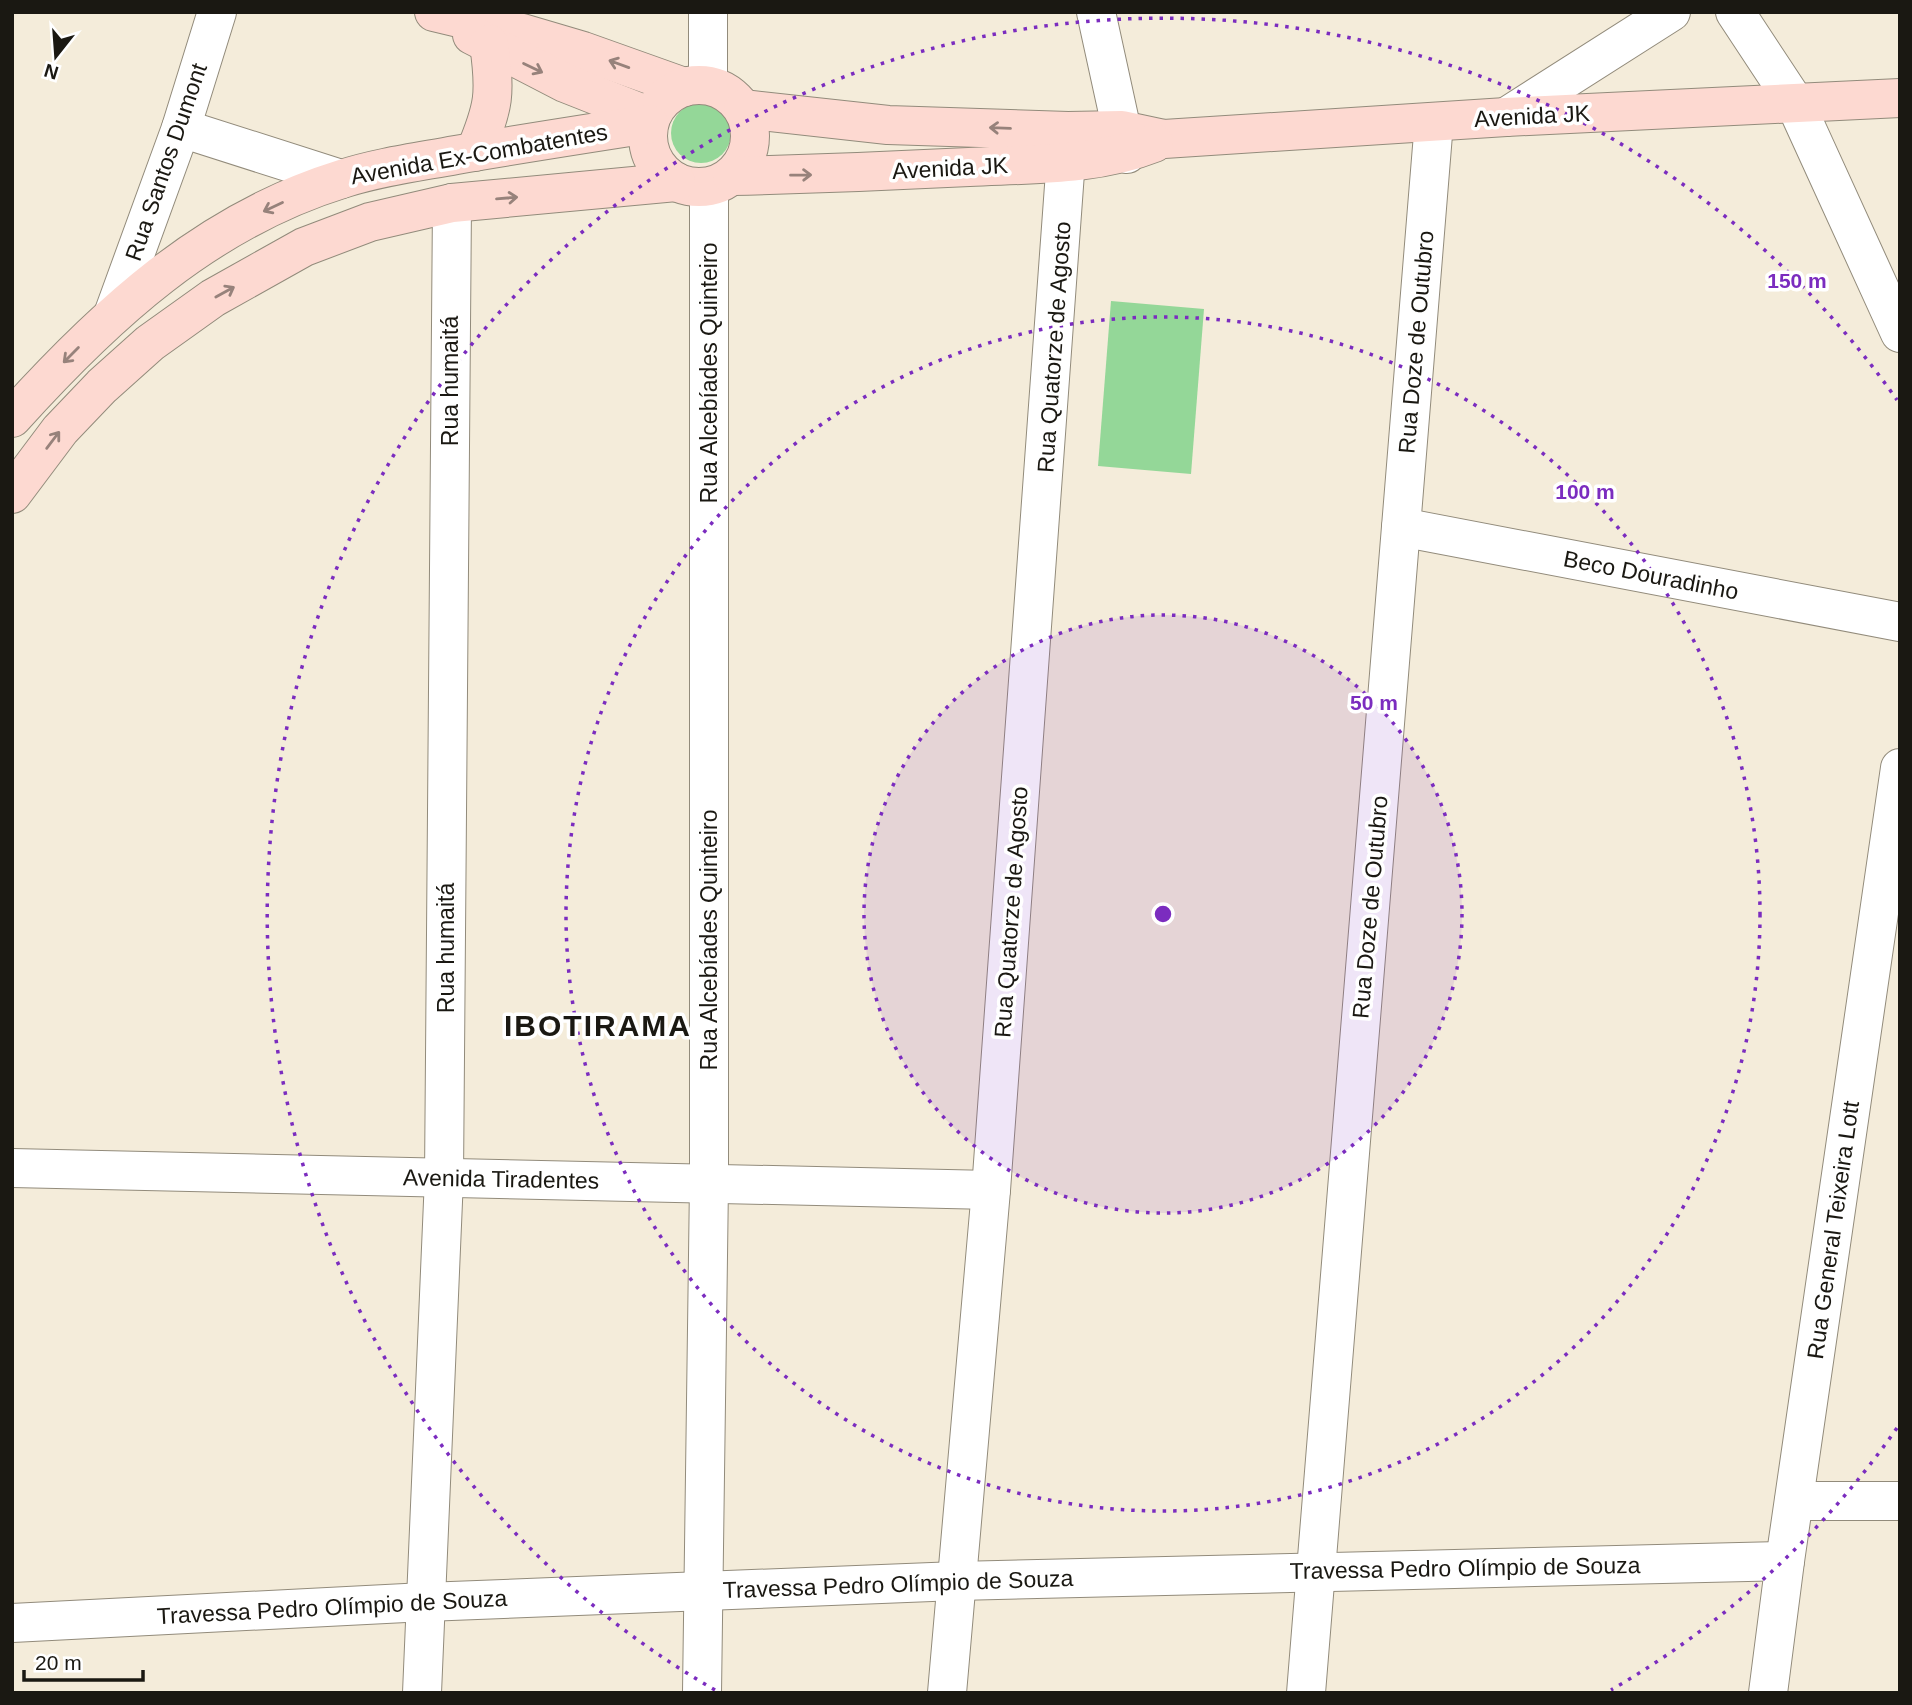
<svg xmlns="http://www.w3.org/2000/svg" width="1912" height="1705" font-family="Helvetica,sans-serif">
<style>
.green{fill:#94d798}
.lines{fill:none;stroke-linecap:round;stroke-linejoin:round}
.street-casing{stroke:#928b7b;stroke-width:40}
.secondary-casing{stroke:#928b7b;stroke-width:40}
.street{stroke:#fff;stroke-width:38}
.secondary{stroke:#fdd9d1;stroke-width:38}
.oneway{stroke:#97827b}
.ring{fill:none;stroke:#7b2cbf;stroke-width:3.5;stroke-dasharray:3.5 7}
.labels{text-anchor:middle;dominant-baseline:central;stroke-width:7;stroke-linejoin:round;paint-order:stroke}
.street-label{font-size:23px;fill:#1a1812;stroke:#fff}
.district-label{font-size:30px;font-weight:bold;letter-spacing:2px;fill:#1a1812;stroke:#fff}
.centre{fill:#7b2cbf;stroke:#fff;stroke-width:3.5}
.ring-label{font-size:21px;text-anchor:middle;font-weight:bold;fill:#7b2cbf;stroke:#fff;stroke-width:7;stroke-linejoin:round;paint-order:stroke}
</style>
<rect width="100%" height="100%" fill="#f4ecda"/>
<!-- green -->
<g class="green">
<circle cx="701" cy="133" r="30"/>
<polygon points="1111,301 1204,309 1191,474 1098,466"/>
</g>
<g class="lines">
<!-- street casing -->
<g class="street-casing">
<g id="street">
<polyline points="708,12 708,85"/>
<polyline points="1096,12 1127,154"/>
<polyline points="1735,12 1795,103 1900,333"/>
<polyline points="1506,117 1671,12"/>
<polyline points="181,128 341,179"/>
<polyline points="114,312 181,128 217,12"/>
<polyline points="1401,527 1900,622"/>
<polyline points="12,1168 991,1190"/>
<polyline points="1794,1501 1900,1501"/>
<polyline points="12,1623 425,1602 957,1581 1785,1561"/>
<polyline points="422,1693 444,1178 452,203"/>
<polyline points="702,1693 709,1183 709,187"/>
<polyline points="947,1693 991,1190 1068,131"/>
<polyline points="1306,1693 1434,122"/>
<polyline points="1768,1693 1785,1561 1900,768"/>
</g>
</g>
<!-- secondary casing -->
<g class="secondary-casing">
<g id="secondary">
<polyline points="434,12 522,33 583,51 684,87"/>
<polyline points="472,35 565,83 651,117"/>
<circle cx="699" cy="136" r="51"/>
<polyline points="743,109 888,125 1068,131 1122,130 1164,139 1506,117 1900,98"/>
<path d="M 475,152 C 494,107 496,93 489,44"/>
<path d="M 732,176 C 811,174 890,171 969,167 C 1031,164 1096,166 1154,143"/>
<path d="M 12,418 C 105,315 206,221 342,179 C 379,167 418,162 456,155 C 520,144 585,134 649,124"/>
<polyline points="12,494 60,430 102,386 150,343 213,298 304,247 370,222 452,203 676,182"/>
</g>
</g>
<!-- street -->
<use href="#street" class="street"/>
<!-- secondary -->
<use href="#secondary" class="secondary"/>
</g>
<!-- one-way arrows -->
<defs><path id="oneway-shaft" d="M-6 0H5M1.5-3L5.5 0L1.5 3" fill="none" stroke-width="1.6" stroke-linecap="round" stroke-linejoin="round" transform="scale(1.75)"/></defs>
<g class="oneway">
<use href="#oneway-shaft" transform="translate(619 64) rotate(-160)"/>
<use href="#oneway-shaft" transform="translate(533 68) rotate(26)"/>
<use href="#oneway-shaft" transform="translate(1000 128) rotate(-178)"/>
<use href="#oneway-shaft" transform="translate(801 175) rotate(-1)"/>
<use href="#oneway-shaft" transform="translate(507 198) rotate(-5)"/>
<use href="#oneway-shaft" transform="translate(273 207) rotate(155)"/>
<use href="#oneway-shaft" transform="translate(225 292) rotate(-29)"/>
<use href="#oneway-shaft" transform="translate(71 355) rotate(135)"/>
<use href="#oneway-shaft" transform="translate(53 440) rotate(-53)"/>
</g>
<!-- distance rings -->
<circle cx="1163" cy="914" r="299" fill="#7b2cbf" fill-opacity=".12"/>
<g class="ring">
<circle cx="1163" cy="914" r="299"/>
<circle cx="1163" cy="914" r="597"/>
<path d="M1897 1428A896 896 0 0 1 1611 1690M715 1690A896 896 0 1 1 1897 400"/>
</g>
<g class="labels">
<!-- street labels -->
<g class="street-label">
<text transform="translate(1532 116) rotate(-3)">Avenida JK</text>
<text transform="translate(479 154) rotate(-10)">Avenida Ex-Combatentes</text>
<text transform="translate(166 162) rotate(-71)">Rua Santos Dumont</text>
<text transform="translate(950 168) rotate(-3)">Avenida JK</text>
<text transform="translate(1416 342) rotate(-85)">Rua Doze de Outubro</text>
<text transform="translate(1054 347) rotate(-86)">Rua Quatorze de Agosto</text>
<text transform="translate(709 373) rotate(-90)">Rua Alcebíades Quinteiro</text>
<text transform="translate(450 381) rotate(-90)">Rua humaitá</text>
<text transform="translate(1651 575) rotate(11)">Beco Douradinho</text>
<text transform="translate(1370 907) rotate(-85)">Rua Doze de Outubro</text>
<text transform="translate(1011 912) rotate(-86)">Rua Quatorze de Agosto</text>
<text transform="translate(709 940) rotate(-90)">Rua Alcebíades Quinteiro</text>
<text transform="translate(446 948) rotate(-90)">Rua humaitá</text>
<text transform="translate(501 1179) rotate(1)">Avenida Tiradentes</text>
<text transform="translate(1833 1230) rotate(-82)">Rua General Teixeira Lott</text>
<text transform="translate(1465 1568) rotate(-1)">Travessa Pedro Olímpio de Souza</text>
<text transform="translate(898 1584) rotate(-2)">Travessa Pedro Olímpio de Souza</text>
<text transform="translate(332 1607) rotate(-3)">Travessa Pedro Olímpio de Souza</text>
</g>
<!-- district labels -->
<g class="district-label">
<text x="598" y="1025">IBOTIRAMA</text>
</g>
</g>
<circle cx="1163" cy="914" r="10" class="centre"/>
<g class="ring-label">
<text x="1797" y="288">150 m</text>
<text x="1585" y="499">100 m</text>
<text x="1374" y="710">50 m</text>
</g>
<!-- border -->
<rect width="1912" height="1705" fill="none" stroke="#1a1812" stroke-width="28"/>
<!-- north arrow -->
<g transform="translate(56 56) rotate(197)" stroke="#ffffff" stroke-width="5" paint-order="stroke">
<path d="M0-5L12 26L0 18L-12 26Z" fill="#1a1812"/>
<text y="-10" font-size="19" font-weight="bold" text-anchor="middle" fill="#1a1812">N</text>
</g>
<!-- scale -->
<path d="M24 1670v10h119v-10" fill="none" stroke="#1a1812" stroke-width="3.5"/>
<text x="35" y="1670" font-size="21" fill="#1a1812" stroke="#ffffff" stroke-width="5" paint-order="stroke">20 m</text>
</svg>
